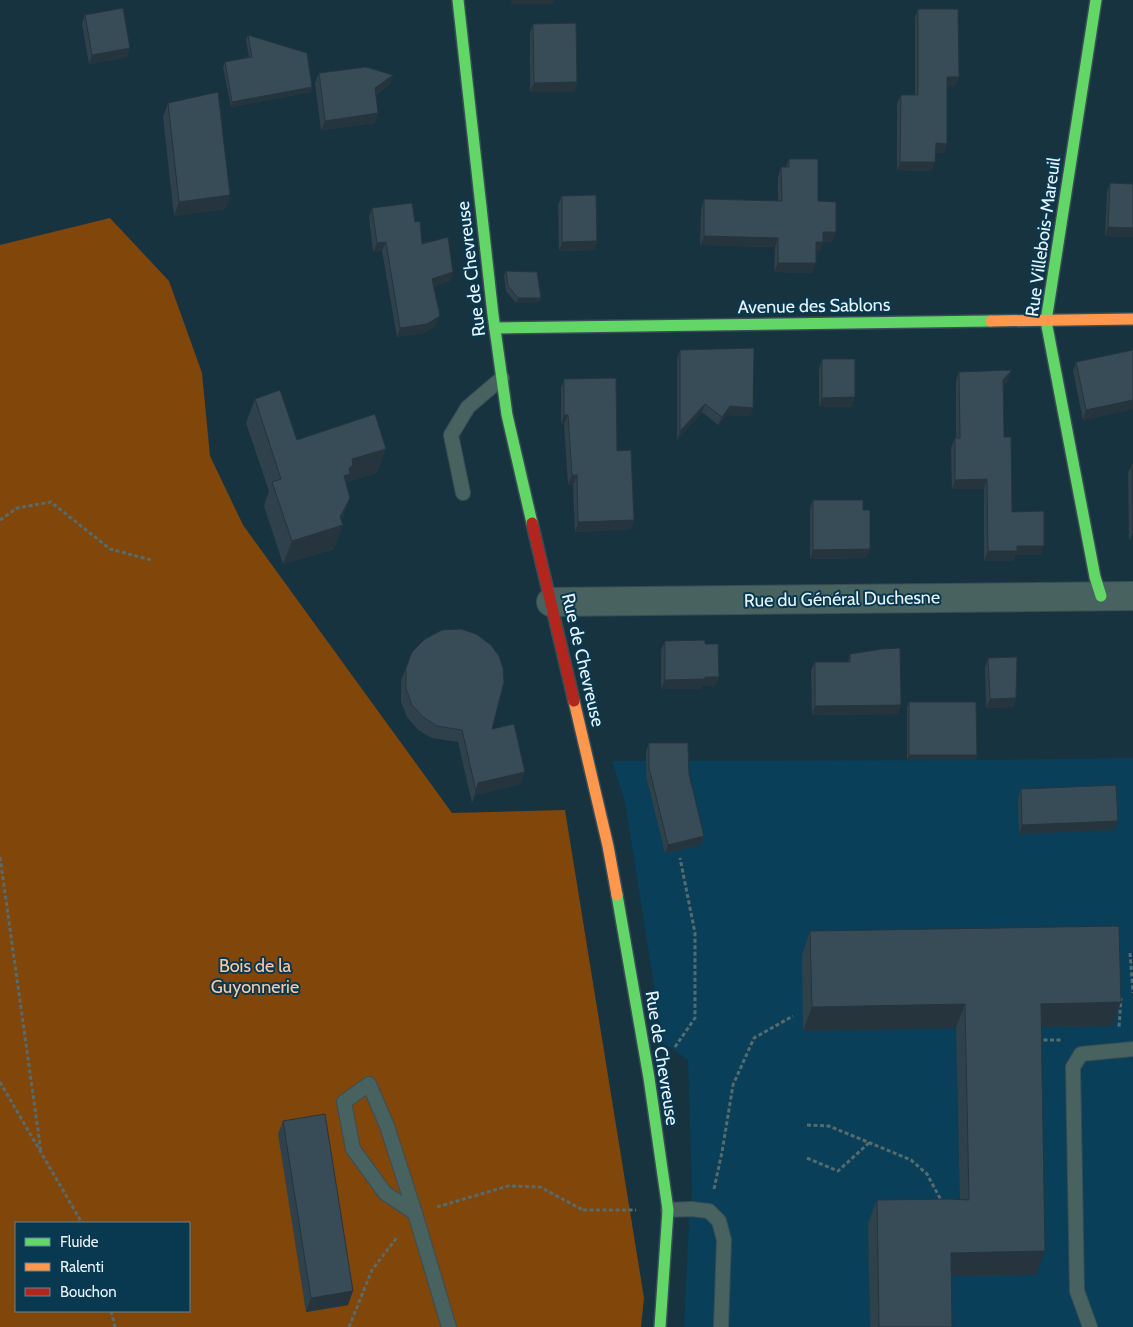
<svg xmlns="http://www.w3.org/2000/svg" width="1133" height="1327" font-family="Cabin,sans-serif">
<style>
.built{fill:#093f58}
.green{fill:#80460a;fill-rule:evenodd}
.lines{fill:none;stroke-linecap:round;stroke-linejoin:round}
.lane-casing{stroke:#394d57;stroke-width:16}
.street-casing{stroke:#394d57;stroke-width:30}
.fast-casing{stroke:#394d57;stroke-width:14}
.slow-casing{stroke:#394d57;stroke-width:14}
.jam-casing{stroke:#394d57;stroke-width:14}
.path{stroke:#576b6c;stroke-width:3;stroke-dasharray:4 2.5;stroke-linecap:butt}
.lane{stroke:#48625f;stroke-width:14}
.street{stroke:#48625f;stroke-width:28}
.fast{stroke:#63d668;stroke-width:11}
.slow{stroke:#ff974d;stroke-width:11}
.jam{stroke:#b3261e;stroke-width:11}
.wall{fill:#2f414b}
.shaded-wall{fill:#26353d}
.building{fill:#374c57;stroke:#26353d}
.labels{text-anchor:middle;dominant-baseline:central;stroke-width:4;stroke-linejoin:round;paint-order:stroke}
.street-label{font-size:18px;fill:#eaf5fd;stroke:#083950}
.park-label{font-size:18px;fill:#ffc8a3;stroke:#083950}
</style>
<rect width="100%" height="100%" fill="#183340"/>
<!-- built -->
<polygon class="built" points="1133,758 1133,1327 684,1327 689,1222 692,1192 688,1060 673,1049 663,1043 625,801 612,761 975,760"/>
<!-- green -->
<path class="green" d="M 110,218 L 169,281 L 202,373 L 210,456 L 243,525 L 452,813 L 565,810 L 644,1298 L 641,1327 L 0,1327 L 0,245 ZM 16,1223 L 189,1223 L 189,1311 L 16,1311 Z"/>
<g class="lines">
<!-- lane casing -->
<g class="lane-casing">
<g id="lane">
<polyline points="463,493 451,435 468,407 502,378"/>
<polyline points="668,1210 691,1209 709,1211 719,1221 724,1240 721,1327"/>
<polyline points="415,1213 385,1193 353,1149 344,1102 369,1084 387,1126 415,1213 449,1327"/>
<polyline points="1090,1327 1077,1291 1073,1067 1081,1054 1133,1049"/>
</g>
</g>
<!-- street casing -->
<g class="street-casing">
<polyline id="street" points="551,602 1133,596"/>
</g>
<!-- fast casing -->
<g class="fast-casing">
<g id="fast">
<polyline points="458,0 493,315 507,415 532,523"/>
<polyline points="1096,0 1046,321 1095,577 1101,596"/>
<polyline points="495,328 991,321"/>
<polyline points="617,895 649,1078 668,1210 660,1327"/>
</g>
</g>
<!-- slow casing -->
<g class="slow-casing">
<g id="slow">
<polyline points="991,321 1133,319"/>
<polyline points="574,701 608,846 617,895"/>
</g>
</g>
<!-- jam casing -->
<g class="jam-casing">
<polyline id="jam" points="532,523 574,701"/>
</g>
<!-- path -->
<g class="path">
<polyline points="0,520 17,508 51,502 110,549 151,560"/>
<polyline points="0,857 41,1152"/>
<polyline points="1130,953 1133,993"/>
<polyline points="1119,998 1121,999 1119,1027"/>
<polyline points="1037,1040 1061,1040"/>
<polyline points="675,1047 695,1018 695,933 680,858"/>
<polyline points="0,1082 82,1223"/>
<polyline points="807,1125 829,1126 911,1160 927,1174 942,1202"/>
<polyline points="807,1158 838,1171 870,1142"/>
<polyline points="714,1189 722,1152 733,1085 754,1038 793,1016"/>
<polyline points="437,1207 508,1186 540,1187 583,1210"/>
<polyline points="583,1210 636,1210"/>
<polyline points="111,1311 115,1327"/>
<polyline points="349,1327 372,1270 398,1236"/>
</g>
<!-- lane -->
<use href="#lane" class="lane"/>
<!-- street -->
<use href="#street" class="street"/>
<!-- fast -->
<use href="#fast" class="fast"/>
<!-- slow -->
<use href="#slow" class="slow"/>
<!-- jam -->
<use href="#jam" class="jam"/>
</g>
<!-- wall -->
<g class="wall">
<polygon points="918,9 955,86 947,86 947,144 944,153 935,152 932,171 897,170 897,104 901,95 915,95 915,18"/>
<polygon points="85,15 127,57 89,64 82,24"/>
<polygon points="533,24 577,82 574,92 530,92 530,33"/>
<polygon points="248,35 312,87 310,92 231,107 223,67 225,62 249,57 246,40"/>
<polygon points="319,73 393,75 390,84 376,95 375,123 321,130 315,83"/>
<polygon points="168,103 230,195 225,209 174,216 163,117"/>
<polygon points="789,159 818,201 836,232 832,242 823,241 820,251 816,251 812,273 774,272 775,247 700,245 701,209 704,199 778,201 778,177 781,167 786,167"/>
<polygon points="1110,183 1133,184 1133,237 1105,236 1107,192"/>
<polygon points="562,196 597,241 594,250 559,251 558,205"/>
<polygon points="372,208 415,222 422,244 453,272 450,281 433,286 436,325 424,333 397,337 382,251 373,252 369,217"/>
<polygon points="506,271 541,298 539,302 516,303 506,291 504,275"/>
<polygon points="680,350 753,408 750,416 727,415 718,425 702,412 677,440 677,359"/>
<polygon points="1133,350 1133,409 1083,420 1073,371 1076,362"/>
<polygon points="822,359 852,407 819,407 819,369"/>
<polygon points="959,372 1008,380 1003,386 1004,437 1012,512 1041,555 1015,555 1013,561 984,561 984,489 952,489 951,448 955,438 956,438 956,381"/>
<polygon points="564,379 617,451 634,520 631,529 575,532 573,485 568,485 564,424 561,424 561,388"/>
<polygon points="255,399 297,440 377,473 347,482 346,484 350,498 341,521 343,525 334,549 283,564 264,506 269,491 246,423"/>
<polygon points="1132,464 1133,540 1129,540 1128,473"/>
<polygon points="813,500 863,510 870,549 866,558 810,559 810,509"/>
<polygon points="665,641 705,644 715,686 702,686 701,689 661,689 661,650"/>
<polygon points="850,654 898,714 812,715 811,671 815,662 848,662"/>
<polygon points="988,658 1016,698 1013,707 986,708 985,668"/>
<polygon points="406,668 492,729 521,784 475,795 472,803 458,742 432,738 418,730 407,717 401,702 401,680"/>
<polygon points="909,702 977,755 975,760 907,760 907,707"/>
<polygon points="649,743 689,774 704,836 701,845 665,853 646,776 646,752"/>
<polygon points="1021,789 1114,830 1019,834 1018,798"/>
<polygon points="810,931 1121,1002 1112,1026 1041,1027 1036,1275 952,1276 952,1327 870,1327 868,1223 877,1200 960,1199 956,1028 803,1031 802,955"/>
<polygon points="283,1121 348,1305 306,1312 278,1134"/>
</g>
<!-- shaded-wall -->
<g class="shaded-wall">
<polygon points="512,0 555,0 553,4 510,4"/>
<polygon points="130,48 127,57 89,64 92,55"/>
<polygon points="393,75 390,84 371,98 375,88"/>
<polygon points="947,77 959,77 955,86 944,86"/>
<polygon points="577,82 574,92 530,92 534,83"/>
<polygon points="312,87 310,92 231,107 232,102"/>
<polygon points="378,113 375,123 321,130 325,121"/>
<polygon points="936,143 947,144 944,153 932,152"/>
<polygon points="900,162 935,162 932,171 897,170"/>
<polygon points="230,195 225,209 174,216 179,202"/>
<polygon points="1108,227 1133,228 1133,237 1105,236"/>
<polygon points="823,232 836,232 832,242 820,241"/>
<polygon points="704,236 778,238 775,247 700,245"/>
<polygon points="597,241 594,250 559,251 562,242"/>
<polygon points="386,242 382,251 373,252 377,243"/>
<polygon points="816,242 823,242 820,251 812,251"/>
<polygon points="778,263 816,263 812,273 774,272"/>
<polygon points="453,272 450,281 429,287 432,279"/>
<polygon points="518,298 541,298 539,302 516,303"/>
<polygon points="440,316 436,325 424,333 397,337 400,328"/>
<polygon points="1012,370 1008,380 1000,390 1003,380"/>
<polygon points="855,397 852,407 819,407 822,398"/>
<polygon points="1133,400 1133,409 1083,420 1086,410"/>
<polygon points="705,404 702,412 677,440 680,431"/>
<polygon points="730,406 753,408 750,416 727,415 718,425 722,417"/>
<polygon points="564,415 568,415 564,424 561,424"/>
<polygon points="386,449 377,473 347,482 342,498 344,476 352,459"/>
<polygon points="572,475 577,475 573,485 568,485"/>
<polygon points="987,479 984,489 952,489 955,480"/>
<polygon points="350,498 341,522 343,525 334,549 283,564 292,541 340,517"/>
<polygon points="634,520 631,529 575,532 578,522"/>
<polygon points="1133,531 1133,540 1129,540"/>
<polygon points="1017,546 1044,546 1041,555 1015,555 1013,561 984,561 988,551"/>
<polygon points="870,549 866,558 810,559 813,550"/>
<polygon points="705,677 719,677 715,686 702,686 701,689 661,689 665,680"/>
<polygon points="1016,698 1013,707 986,708 990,699"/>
<polygon points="901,705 898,714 812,715 815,706"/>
<polygon points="909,755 977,755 975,760 907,760"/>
<polygon points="525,772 521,784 475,795 478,783"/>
<polygon points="1118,821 1114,830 1019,834 1022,825"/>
<polygon points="704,836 701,845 665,853 668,845"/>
<polygon points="1121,1002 1112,1026 1032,1027 1041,1004"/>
<polygon points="965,1004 956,1028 803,1031 812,1007"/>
<polygon points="1045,1251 1036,1275 943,1276 951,1253"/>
<polygon points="353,1291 348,1305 306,1312 311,1298"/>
</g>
<!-- building -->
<g class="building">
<polygon points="123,8 130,48 92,55 85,15"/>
<polygon points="918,9 958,9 959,77 947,77 947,144 936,143 935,162 900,162 901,95 918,95"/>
<polygon points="576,23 577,82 534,83 533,24"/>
<polygon points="248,35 307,53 312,87 232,102 225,62 252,57"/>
<polygon points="366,67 393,75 375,88 378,113 325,121 319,73"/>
<polygon points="218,92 230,195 179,202 168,103"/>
<polygon points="789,159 818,159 818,201 836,202 836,232 823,232 823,242 816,242 816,263 778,263 778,238 704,236 704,199 782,201 781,167 789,167"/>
<polygon points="1110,183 1133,184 1133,228 1108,227"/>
<polygon points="596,195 597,241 562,242 562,196"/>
<polygon points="412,203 415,222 420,221 422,244 448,237 453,272 432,279 440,316 427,324 400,328 386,242 377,243 372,208"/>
<polygon points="506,271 537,272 541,298 518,298 508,286"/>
<polygon points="754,348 753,408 730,406 722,417 705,404 680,431 680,350"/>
<polygon points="1133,350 1133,400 1086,410 1076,362"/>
<polygon points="822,359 855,359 855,397 822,398"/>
<polygon points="1012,370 1003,380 1004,437 1011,437 1012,512 1044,511 1044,546 1017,546 1017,551 988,551 987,479 955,480 955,438 960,438 959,372"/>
<polygon points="616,378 617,451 631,450 634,520 578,522 577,475 572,475 568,415 564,415 564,379"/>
<polygon points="280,390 297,440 375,414 386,449 352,459 353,465 349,468 350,474 344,476 350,498 340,517 343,525 292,541 272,482 281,479 255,399"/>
<polygon points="1132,464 1133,464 1133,531"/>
<polygon points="813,500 863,500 863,510 870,510 870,549 813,550"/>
<polygon points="461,629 476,634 491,645 499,656 503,668 504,682 492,729 514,724 525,772 478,783 476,791 462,730 437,726 423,717 412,705 406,689 406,668 412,652 425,639 442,630"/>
<polygon points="705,640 705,644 718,644 719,677 705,677 705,679 665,680 665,641"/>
<polygon points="900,648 901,705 815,706 815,662 850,662 850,654 882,649"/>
<polygon points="1017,657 1016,698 990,699 988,658"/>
<polygon points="909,702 976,702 977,755 909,755"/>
<polygon points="649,743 688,743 689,774 704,836 668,845 649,768"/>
<polygon points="1116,785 1118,821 1022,825 1021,789"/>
<polygon points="1119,926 1121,1002 1041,1004 1045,1251 951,1253 952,1327 879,1327 877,1200 950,1199 969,1200 965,1004 812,1007 810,931"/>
<polygon points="325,1114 353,1291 311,1298 283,1121"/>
</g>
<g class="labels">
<!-- street labels -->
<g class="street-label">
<text transform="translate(1043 237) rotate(-82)">Rue Villebois-Mareuil</text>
<text transform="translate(471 269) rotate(-97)">Rue de Chevreuse</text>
<text transform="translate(814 306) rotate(-1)">Avenue des Sablons</text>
<text transform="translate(842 599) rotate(-1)">Rue du Général Duchesne</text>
<text transform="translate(583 660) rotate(77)">Rue de Chevreuse</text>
<text transform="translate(662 1058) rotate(81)">Rue de Chevreuse</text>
</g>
<!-- park labels -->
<g class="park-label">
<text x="255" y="966">Bois de la<tspan x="255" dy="21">Guyonnerie</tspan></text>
</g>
</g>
<!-- legend -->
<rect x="15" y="1222" width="175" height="90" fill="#083950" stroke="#628495"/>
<rect x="25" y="1238" width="25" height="8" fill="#63d668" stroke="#628495"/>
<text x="60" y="1247" font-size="15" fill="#eaf5fd">Fluide</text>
<rect x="25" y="1263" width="25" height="8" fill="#ff974d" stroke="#628495"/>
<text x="60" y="1272" font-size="15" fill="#eaf5fd">Ralenti</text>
<rect x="25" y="1288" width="25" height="8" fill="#b3261e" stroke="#628495"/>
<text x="60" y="1297" font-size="15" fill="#eaf5fd">Bouchon</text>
</svg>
